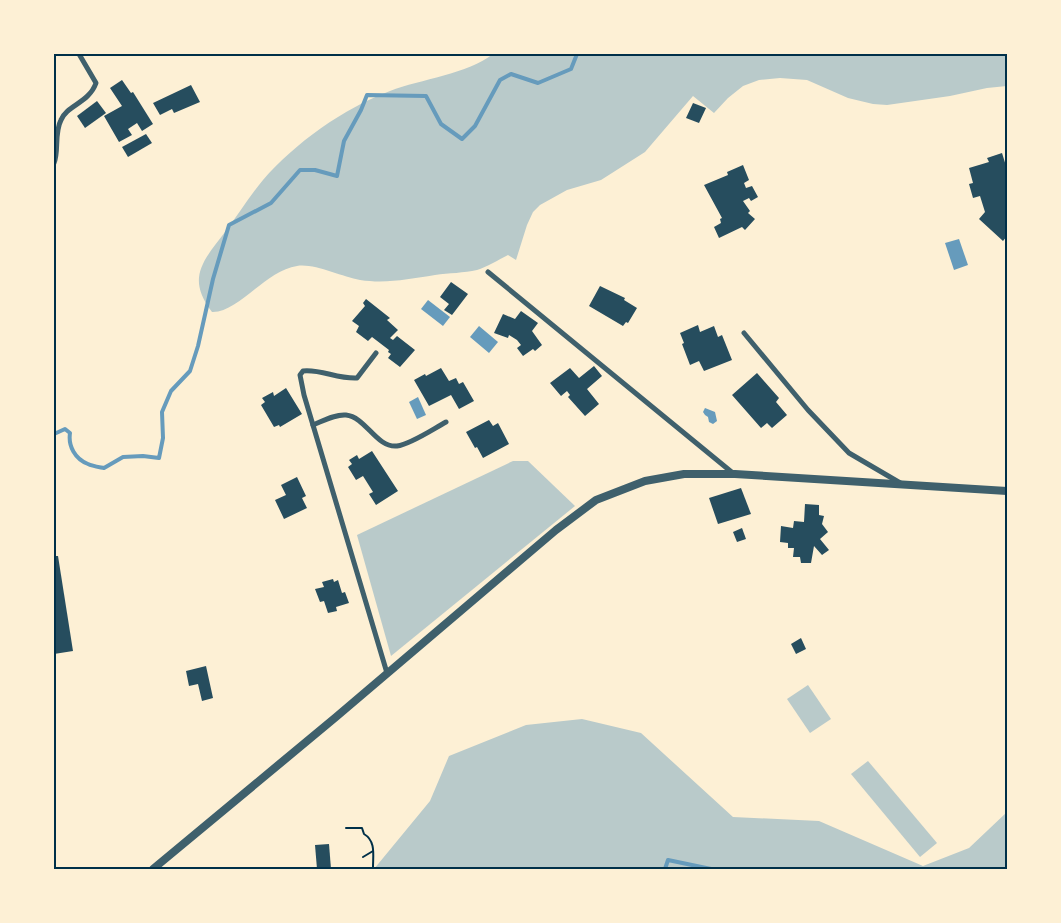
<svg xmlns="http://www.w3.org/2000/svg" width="1061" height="923" font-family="'Golos Text',sans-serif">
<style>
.green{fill:#b9caca}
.water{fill:#669bbc}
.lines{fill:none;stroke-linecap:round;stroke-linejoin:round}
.stream{stroke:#669bbc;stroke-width:4}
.building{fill:#264d5e}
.path{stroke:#003049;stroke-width:2}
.minor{stroke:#3f606c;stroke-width:5}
.tertiary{stroke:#3f606c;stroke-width:8}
.neatline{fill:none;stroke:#003049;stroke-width:2}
</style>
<rect width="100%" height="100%" fill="#fdf0d5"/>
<!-- green -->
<g class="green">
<path d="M 493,54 L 1007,54 L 1007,86 L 987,88 L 950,96 L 887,105 L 873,104 L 848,98 L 807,80 L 780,78 L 759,80 L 743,86 L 728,98 L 714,113 L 693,96 L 645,152 L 601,180 L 567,190 L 540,205 L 533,212 L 527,225 L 516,260 L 508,255 C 498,260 487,267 477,270 C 464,273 449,273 435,275 C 409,279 386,284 360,280 C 342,277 314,263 297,266 C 265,271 238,313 212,312 C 186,278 203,261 225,232 C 238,215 249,197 263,180 C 295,143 344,108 390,91 C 421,79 468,74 493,54 Z"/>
<polygon points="513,461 528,461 575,506 391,656 357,535"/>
<polygon points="808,685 831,719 810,733 787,699"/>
<polygon points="582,719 641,733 733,817 819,821 923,866 969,848 1007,812 1007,869 374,869 430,801 449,756 526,725"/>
<polygon points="868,761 937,843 920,857 851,774"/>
</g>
<!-- water -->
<g class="water">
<polygon points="959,239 968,265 954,270 945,243"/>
<polygon points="428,300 450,317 443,326 421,309"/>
<polygon points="479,326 498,342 489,353 470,337"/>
<polygon points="418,397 426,415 417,419 409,402"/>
<polygon points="705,408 715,412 717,421 713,424 709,422 708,417 705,415 703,412"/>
</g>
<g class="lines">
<!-- stream -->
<g class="stream">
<path d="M 54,434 L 65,429 L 70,433 C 68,446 75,459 88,464 C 92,466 99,467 104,468 L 123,457 L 143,456 L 159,458 L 163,438 L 162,412 L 171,391 L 190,371 L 198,346 L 213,279 L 229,225 L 271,203 L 300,170 L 315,170 L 337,176 L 344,141 L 361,110 L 367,95 L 426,96 L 441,124 L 462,139 L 475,126 L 500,80 L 511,74 L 538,83 L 571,69 L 577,54"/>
<polyline points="665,869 668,860 711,869"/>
</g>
</g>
<!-- building -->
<g class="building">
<polygon points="122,80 131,93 133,92 153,124 142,131 137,123 128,129 132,135 119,142 104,116 122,106 110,88"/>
<polygon points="191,85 200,102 174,113 172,109 160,115 153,103"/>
<polygon points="97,101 106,113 85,128 77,116"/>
<polygon points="693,103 706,108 699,123 686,118"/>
<polygon points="146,134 152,143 128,157 122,147"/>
<polygon points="1002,153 1007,169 1007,236 1003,241 979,219 985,212 980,196 973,198 969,184 973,183 969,168 989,162 987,158"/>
<polygon points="743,165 749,180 744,183 746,188 752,186 758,197 751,201 749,198 743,201 750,211 748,213 755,219 745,230 742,227 719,238 714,227 721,223 720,219 722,218 704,185 728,175 727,172"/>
<polygon points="451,282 468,294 452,315 444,310 449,304 440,297"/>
<polygon points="600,286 625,298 624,300 637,308 628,323 626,322 623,326 589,306"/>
<polygon points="366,299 390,318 387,320 398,330 390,338 393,340 397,336 415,350 400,367 388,358 391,354 388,352 389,350 372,337 368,341 356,332 359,326 352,321 365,306 363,303"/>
<polygon points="521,311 538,323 532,331 542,345 535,351 533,349 523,356 517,348 521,345 517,340 509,335 508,338 494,333 503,314 515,319"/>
<polygon points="698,325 700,332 714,326 718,337 722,335 732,360 704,371 699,361 690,365 682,344 684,343 680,333"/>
<polygon points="594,366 602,376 587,389 599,404 585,416 568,397 570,395 567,391 561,396 550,383 570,368 579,378"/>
<polygon points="441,368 449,381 456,378 459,384 463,382 474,401 459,409 451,395 429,406 414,380 425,374 426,376"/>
<polygon points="757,373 779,398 776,402 787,415 772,428 767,423 761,428 732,395"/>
<polygon points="286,388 302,414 280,427 279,425 274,427 261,405 265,402 262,398 273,392 274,396"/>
<polygon points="489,420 493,426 498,423 509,444 483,458 477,447 475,448 466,432"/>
<polygon points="372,451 398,491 376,505 369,494 373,492 363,476 356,480 348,467 352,464 349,460 357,455 359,459"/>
<polygon points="297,477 306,496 302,498 307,508 284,519 275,500 286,495 281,485"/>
<polygon points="741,488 751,514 718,524 709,498"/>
<polygon points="805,504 819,505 819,515 824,516 822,524 828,532 820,539 829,550 822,555 814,546 811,563 801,563 800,557 793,557 794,548 788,548 788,543 780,542 781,526 793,528 794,521 804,522"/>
<polygon points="742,528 746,539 737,542 733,532"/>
<polygon points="54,556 58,556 73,651 54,654"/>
<polygon points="333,579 334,582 338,580 342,593 345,592 349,603 336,607 337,611 328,613 324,601 320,602 315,589 324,587 322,582"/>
<polygon points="801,638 806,649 796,654 791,644"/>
<polygon points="206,666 213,698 202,701 198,684 189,686 186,671"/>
<polygon points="329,844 331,869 317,869 315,845"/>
</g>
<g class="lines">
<!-- path -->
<g class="path">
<path d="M 346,828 L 362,828 L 364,834 C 376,841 373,855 373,867"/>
<polyline points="363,857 373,851"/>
</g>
<!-- minor -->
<g class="minor">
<path d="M 54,163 C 59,152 54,133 61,120 C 67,105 89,103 96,83 L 79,54"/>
<polyline points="488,272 734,474"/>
<polyline points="744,333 808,410 849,453 902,484"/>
<path d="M 376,353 L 357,378 C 337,379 321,369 303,371 L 300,375 L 304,395 L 387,673"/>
<path d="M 313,425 C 323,421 335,414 346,415 C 366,417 376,448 397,446 C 411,444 433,429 446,422"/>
</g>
<!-- tertiary -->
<polyline class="tertiary" points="153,869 336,717 556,530 596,500 645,481 684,474 735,474 1007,491"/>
</g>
<!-- border -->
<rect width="1061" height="923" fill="none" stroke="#fdf0d5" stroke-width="110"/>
<rect x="55" y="55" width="951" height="813" class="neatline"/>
</svg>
